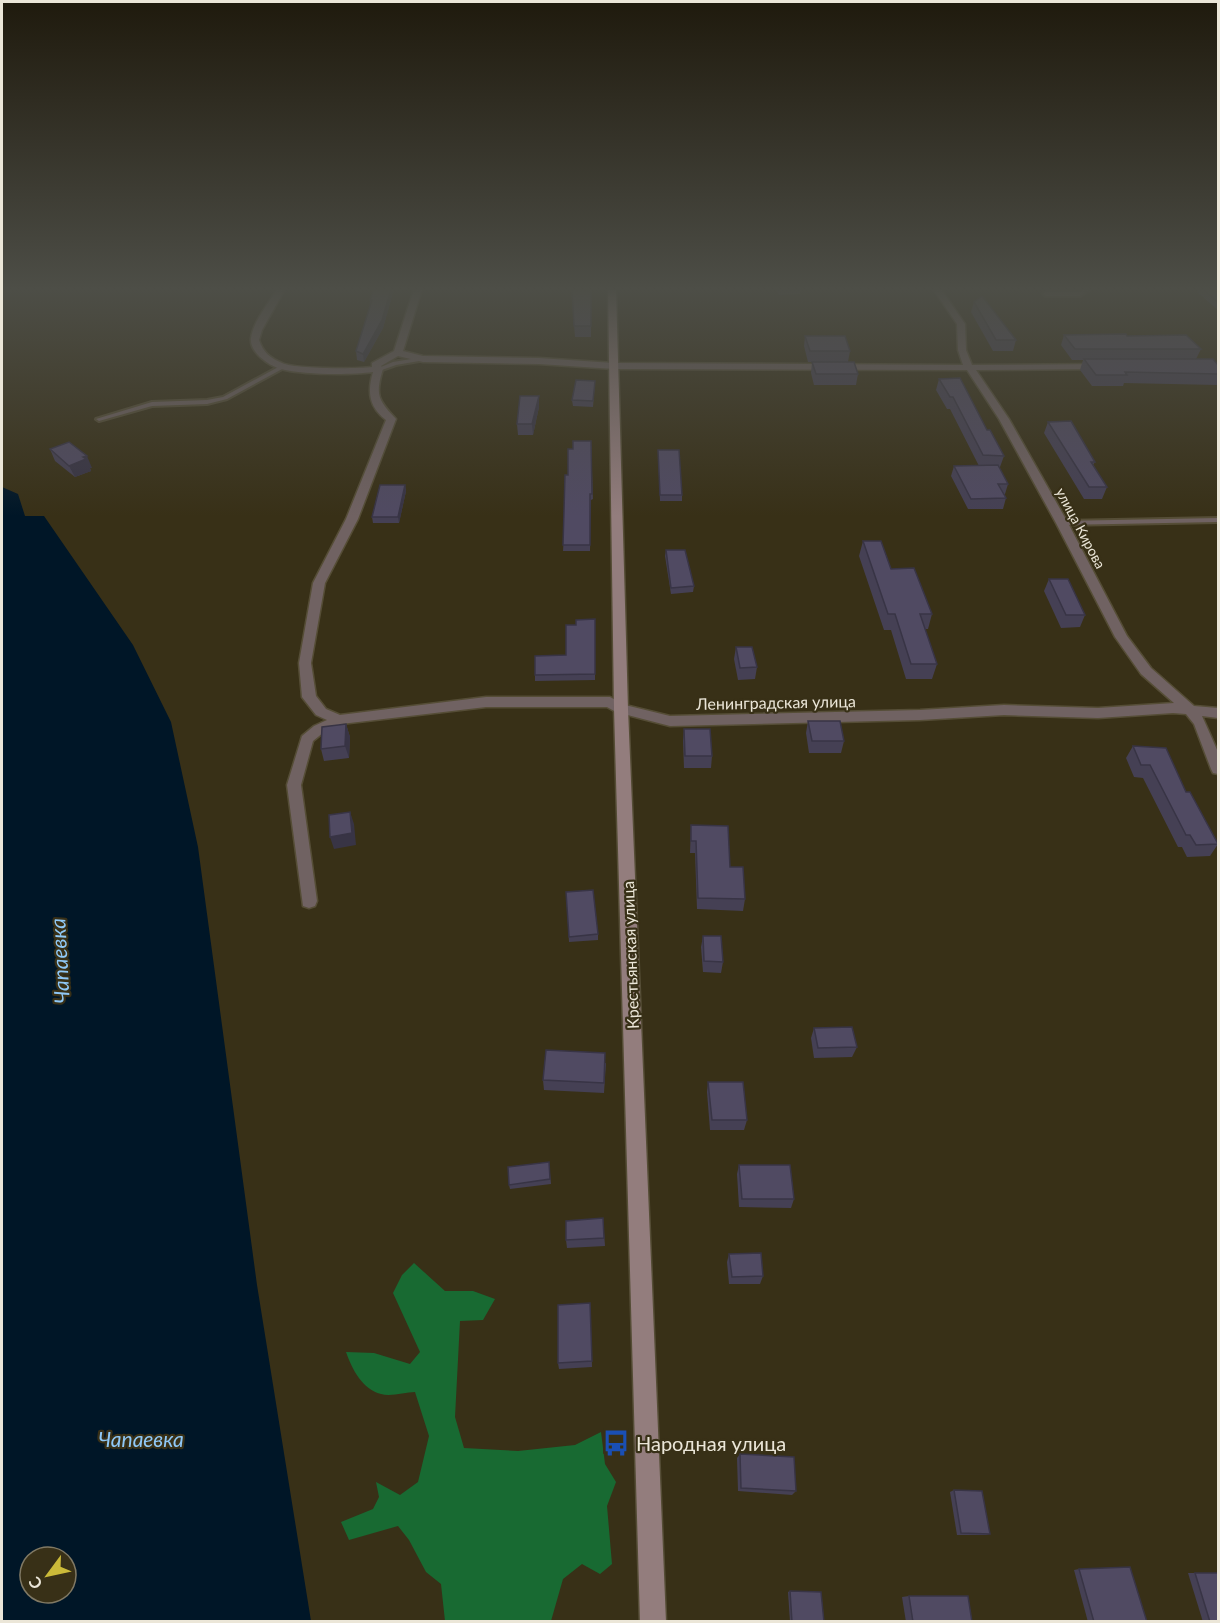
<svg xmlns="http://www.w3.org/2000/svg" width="1220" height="1623" font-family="Lato,sans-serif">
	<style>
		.forest { fill: #186a32 }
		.water { fill: #001627; fill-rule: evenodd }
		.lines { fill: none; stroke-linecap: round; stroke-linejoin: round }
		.lane-casing { stroke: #554d36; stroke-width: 4 }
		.street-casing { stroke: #554d36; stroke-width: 3 }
		.secondary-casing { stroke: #554d36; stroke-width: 3 }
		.lane { fill: #706262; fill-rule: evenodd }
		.street { fill: #706262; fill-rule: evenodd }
		.secondary { fill: #937d7d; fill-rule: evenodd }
		.wall { fill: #454054 }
		.shaded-wall { fill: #383445 }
		.building { fill: #504a62; stroke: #383445; stroke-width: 1.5 }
		.labels { text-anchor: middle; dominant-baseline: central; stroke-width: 4.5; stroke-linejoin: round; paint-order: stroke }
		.far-street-label { font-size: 14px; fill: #ebe6d8; stroke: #383017 }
		.street-label { font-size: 16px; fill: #ebe6d8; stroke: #383017 }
		.near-poi-label { font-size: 20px; fill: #ebe6d8; stroke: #383017; text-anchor: start }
		.near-water-label { font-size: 21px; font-style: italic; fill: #8fc8f6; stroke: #383017 }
	</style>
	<rect width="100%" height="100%" fill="#383017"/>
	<path class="forest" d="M414 1263 445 1291H473L495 1299 483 1320 460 1321 455 1417 464 1448 518 1451 575 1445 601 1432 605 1464 616 1482 607 1506 612 1564 600 1574 582 1564 563 1579 551 1621H445L441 1584 426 1572 409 1540 398 1526 349 1540 341 1522 373 1509 379 1497 376 1482 400 1495 418 1482 429 1436 415 1392C405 1392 391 1397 381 1394 362 1389 352 1369 346 1352L374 1353 410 1364 420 1352 393 1293 402 1275Z"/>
	<path class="water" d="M2 487 18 494 25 516H44L133 645 171 722 198 847 257 1285 311 1621H2ZM30 1557H66V1593H30Z"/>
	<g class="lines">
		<g class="lane-casing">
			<g id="lane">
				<path d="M1084 289H1090L1080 296H1046L1043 294 1046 292H1079Z"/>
				<path d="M423 357 425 358V360L396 365 379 371 376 369 393 362Z"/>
				<path d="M282 365 284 366V368L227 399 207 404 152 406 99 421 96 419 152 402 207 400 223 397Z"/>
				<path d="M1218 518V522L1062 525 1058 523 1062 521Z"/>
			</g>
		</g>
		<g class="street-casing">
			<path id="street" d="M277 289H285L262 330 259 340C263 352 270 358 282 363 295 369 356 369 372 367V363L394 351 414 289H422L403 351 423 356 539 358 614 363 963 365 958 350 957 324 933 289H941L965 324 966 350 972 365 1105 364V368L1102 369 976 370 1009 419 1068 523 1127 636 1151 668 1194 706 1218 708V718L1202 716 1218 752V774L1213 773 1211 769 1194 724 1186 714 1173 713 1098 718 1004 715 920 720 670 726 616 712 607 707H486L341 724 324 732 313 741 301 785 317 901 315 906 309 908 303 906 287 785 302 736 314 726 327 720 316 715 302 697 299 663 313 583 346 519 386 420C369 407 367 392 373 372 351 375 303 375 281 369 269 366 249 352 251 338 253 322 269 303 277 289ZM398 356 423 362 539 364 614 369 967 370 999 419 1056 523 1115 637 1141 674 1174 703 1098 708 1004 705 920 710 670 716 625 705 610 697H486L340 715 326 709 316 696 311 663 325 583 358 519 396 419C378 400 375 395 383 369L381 366Z"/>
		</g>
		<g class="secondary-casing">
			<path id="secondary" d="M608 289H616L628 709 666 1622H640L614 709Z"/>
		</g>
		<use href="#lane" class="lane"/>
		<use href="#street" class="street"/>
		<use href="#secondary" class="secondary"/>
	</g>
	<g class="wall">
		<path d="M374 289H394L383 328 364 362 357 360 356 351 370 305V300Z"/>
		<path d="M571 289H591V337H575Z"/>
		<path d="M776 289H801L800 294 779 295Z"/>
		<path d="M1199 289H1218V310L1197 292Z"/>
		<path d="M974 302 1016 340 1013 351H993L971 312Z"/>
		<path d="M1064 335 1127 336 1201 349 1196 359 1218 365V385L1124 383 1123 386H1092L1080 370 1083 360H1072L1061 345Z"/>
		<path d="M805 336 850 351 848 362 858 374 856 385H814L811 373 812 362H808L804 346Z"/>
		<path d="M939 379 987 430 1004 456 1000 467H999L1008 484 1005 494H1004L1006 498 1003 509H968L951 476 954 466H979L950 409H947L936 390Z"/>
		<path d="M595 381 593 407 573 406 572 400Z"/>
		<path d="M539 396V407L533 435H518L517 424Z"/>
		<path d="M1048 422 1095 462 1093 465 1107 487 1102 499H1084L1044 433Z"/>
		<path d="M591 441 593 499 591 500 590 551H563L568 475 573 449Z"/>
		<path d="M50 449 92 468H90L91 471 75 477 55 461Z"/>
		<path d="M658 450 682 495V501H660Z"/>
		<path d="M405 485 406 491 399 523H373L372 517Z"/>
		<path d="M863 541 932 614 928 629H925L937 664 932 679H906L891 630H884L859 556Z"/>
		<path d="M666 550 694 586 693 592 671 594 665 556Z"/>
		<path d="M1049 579 1085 615 1080 627 1061 628 1044 591Z"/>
		<path d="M595 619V680L535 681V675L566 655Z"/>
		<path d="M736 647 757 667 755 679 738 680 734 659Z"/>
		<path d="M808 721 844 741 841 753H809L806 733Z"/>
		<path d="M346 724 350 737 349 758 324 761 321 749Z"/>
		<path d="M684 729 712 756 711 768H684L683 741Z"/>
		<path d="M1133 746 1186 792 1218 844 1210 856 1187 857 1182 847H1178L1143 778 1134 777 1126 758Z"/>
		<path d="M691 825 730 867 745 899 743 911 697 909 695 853H690Z"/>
		<path d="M566 892 598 934V940L569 942Z"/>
		<path d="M703 936 723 962 721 973 703 972 701 947Z"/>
		<path d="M814 1028 857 1047 852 1057 814 1058 811 1038Z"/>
		<path d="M606 1063 604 1093 544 1090 543 1080Z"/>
		<path d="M708 1082 747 1120 744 1130H710L707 1092Z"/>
		<path d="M549 1162 551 1184 510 1189 509 1185Z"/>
		<path d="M739 1165 794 1199 791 1208 739 1207 737 1174Z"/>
		<path d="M603 1218 605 1246 567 1248 566 1240Z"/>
		<path d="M729 1254 763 1276 760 1284H729L727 1262Z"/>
		<path d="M590 1303 592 1367 559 1369 558 1363Z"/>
		<path d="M740 1454 796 1491 792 1495 738 1491 737 1458Z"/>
		<path d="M954 1490 990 1534 986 1535H957L950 1492Z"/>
		<path d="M1079 1569 1147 1622H1088L1074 1570Z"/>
		<path d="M1188 1573H1195L1218 1622H1203Z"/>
		<path d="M790 1591 824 1622H790L788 1592Z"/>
		<path d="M909 1596 972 1622H906L902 1597Z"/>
	</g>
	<g class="shaded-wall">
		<path d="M391 289H394L383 328 364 362 363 354Z"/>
		<path d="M539 396V407L533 435 532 424Z"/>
		<path d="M87 456 92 468H90L91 471 75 477 69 466Z"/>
		<path d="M405 485 406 491 399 523 398 517Z"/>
		<path d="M346 724 350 737 349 758 345 746Z"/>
		<path d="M350 812 354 824 356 845 334 849 330 837Z"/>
	</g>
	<g class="building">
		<path d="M374 289H391L382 320 363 354 356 351 372 300H370Z"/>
		<path d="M572 289H591V326H574Z"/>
		<path d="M1203 289H1218V302Z"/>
		<path d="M982 296 1016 340H996L974 302Z"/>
		<path d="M1126 334 1127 336 1186 335 1201 349H1075L1064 335Z"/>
		<path d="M805 336H845L850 351H810Z"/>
		<path d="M1084 359H1213L1218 365V374L1125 372 1127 375H1096Z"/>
		<path d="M812 362H854L858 374H816Z"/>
		<path d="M960 378 987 430H990L1004 456 983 455 953 397H950L939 379Z"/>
		<path d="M576 380 595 381 593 401 572 400Z"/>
		<path d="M520 396H539L532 424H517Z"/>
		<path d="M1071 421 1095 462H1091L1107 487H1089L1048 422Z"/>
		<path d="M573 441H591L592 494H590V545H563L565 475H568V449H573Z"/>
		<path d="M69 442 87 456 83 457 86 459 69 466 50 449Z"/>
		<path d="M658 450H679L682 495H660Z"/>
		<path d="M998 465 1008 484H998L1006 498 971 499 954 466Z"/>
		<path d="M380 485H405L398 517H372Z"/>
		<path d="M863 541H881L891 569 914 568 932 614H920L937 664H911L895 614H888Z"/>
		<path d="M666 550H685L694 586 671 588Z"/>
		<path d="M1049 579H1068L1085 615H1066Z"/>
		<path d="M595 619V674L535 675V656L566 655V625H576V620Z"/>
		<path d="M736 647H752L757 667 740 668Z"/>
		<path d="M808 721H840L844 741H812Z"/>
		<path d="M346 724 345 746 321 749 322 727Z"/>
		<path d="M684 729H710L712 756H685Z"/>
		<path d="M1133 746 1166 748 1186 792H1190L1218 844 1196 845 1190 835H1186L1150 765H1141Z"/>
		<path d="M350 812 352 833 330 837 329 815Z"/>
		<path d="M691 825 728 826 730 867H743L745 899 698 898 696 841H691Z"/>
		<path d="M593 890 598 934 569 937 566 892Z"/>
		<path d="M703 936H721L723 962 704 961Z"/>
		<path d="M852 1027 857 1047 818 1048 814 1028Z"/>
		<path d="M546 1050 605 1053 604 1083 543 1080Z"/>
		<path d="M708 1082H743L747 1120H712Z"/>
		<path d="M549 1162 550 1179 509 1185 508 1167Z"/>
		<path d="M739 1165H790L794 1199H742Z"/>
		<path d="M603 1218 604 1238 566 1240V1221Z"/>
		<path d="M761 1253 763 1276 732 1277 729 1254Z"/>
		<path d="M590 1303 592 1361 558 1363V1305Z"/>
		<path d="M740 1454 794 1457 796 1491 741 1488Z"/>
		<path d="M954 1490 982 1491 990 1534 961 1533Z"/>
		<path d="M1130 1567 1147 1622H1094L1079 1569Z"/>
		<path d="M1195 1573H1218V1622H1210Z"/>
		<path d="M790 1591 821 1592 824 1622H792Z"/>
		<path d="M909 1596H968L972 1622H913Z"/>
	</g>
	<linearGradient id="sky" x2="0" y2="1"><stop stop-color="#1f1a0d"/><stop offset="0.56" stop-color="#4d4e47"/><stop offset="1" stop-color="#4d4e47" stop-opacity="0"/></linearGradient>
	<rect width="1220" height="516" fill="url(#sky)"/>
	<defs>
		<g id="bus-bare" transform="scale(2.07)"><path d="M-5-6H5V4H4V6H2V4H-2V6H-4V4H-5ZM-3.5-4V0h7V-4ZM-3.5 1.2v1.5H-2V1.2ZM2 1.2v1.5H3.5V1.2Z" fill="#1a4fb4" stroke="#383017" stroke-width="2.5" paint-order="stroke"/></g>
	</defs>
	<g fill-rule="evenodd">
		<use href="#bus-bare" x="616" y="1443"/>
	</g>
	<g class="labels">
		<g class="far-street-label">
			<text transform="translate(1081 528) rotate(62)">улица Кирова</text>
		</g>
		<g class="street-label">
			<text transform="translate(776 702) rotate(-1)">Ленинградская улица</text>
			<text transform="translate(630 955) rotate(-92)">Крестьянская улица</text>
		</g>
		<g class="near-poi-label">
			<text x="636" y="1443">Народная улица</text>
		</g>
		<g class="near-water-label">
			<text transform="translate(59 961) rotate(-93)">Чапаевка</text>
			<text x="141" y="1438">Чапаевка</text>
		</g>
	</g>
	<rect width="1220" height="1623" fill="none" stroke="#ebe6d8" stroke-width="6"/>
	<g transform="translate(48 1575) rotate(237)"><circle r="28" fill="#383017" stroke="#807964" stroke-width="1.5"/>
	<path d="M0-4.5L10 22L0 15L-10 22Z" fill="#cbba39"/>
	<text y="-9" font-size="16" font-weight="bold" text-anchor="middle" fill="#ebe6d8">С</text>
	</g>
</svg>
